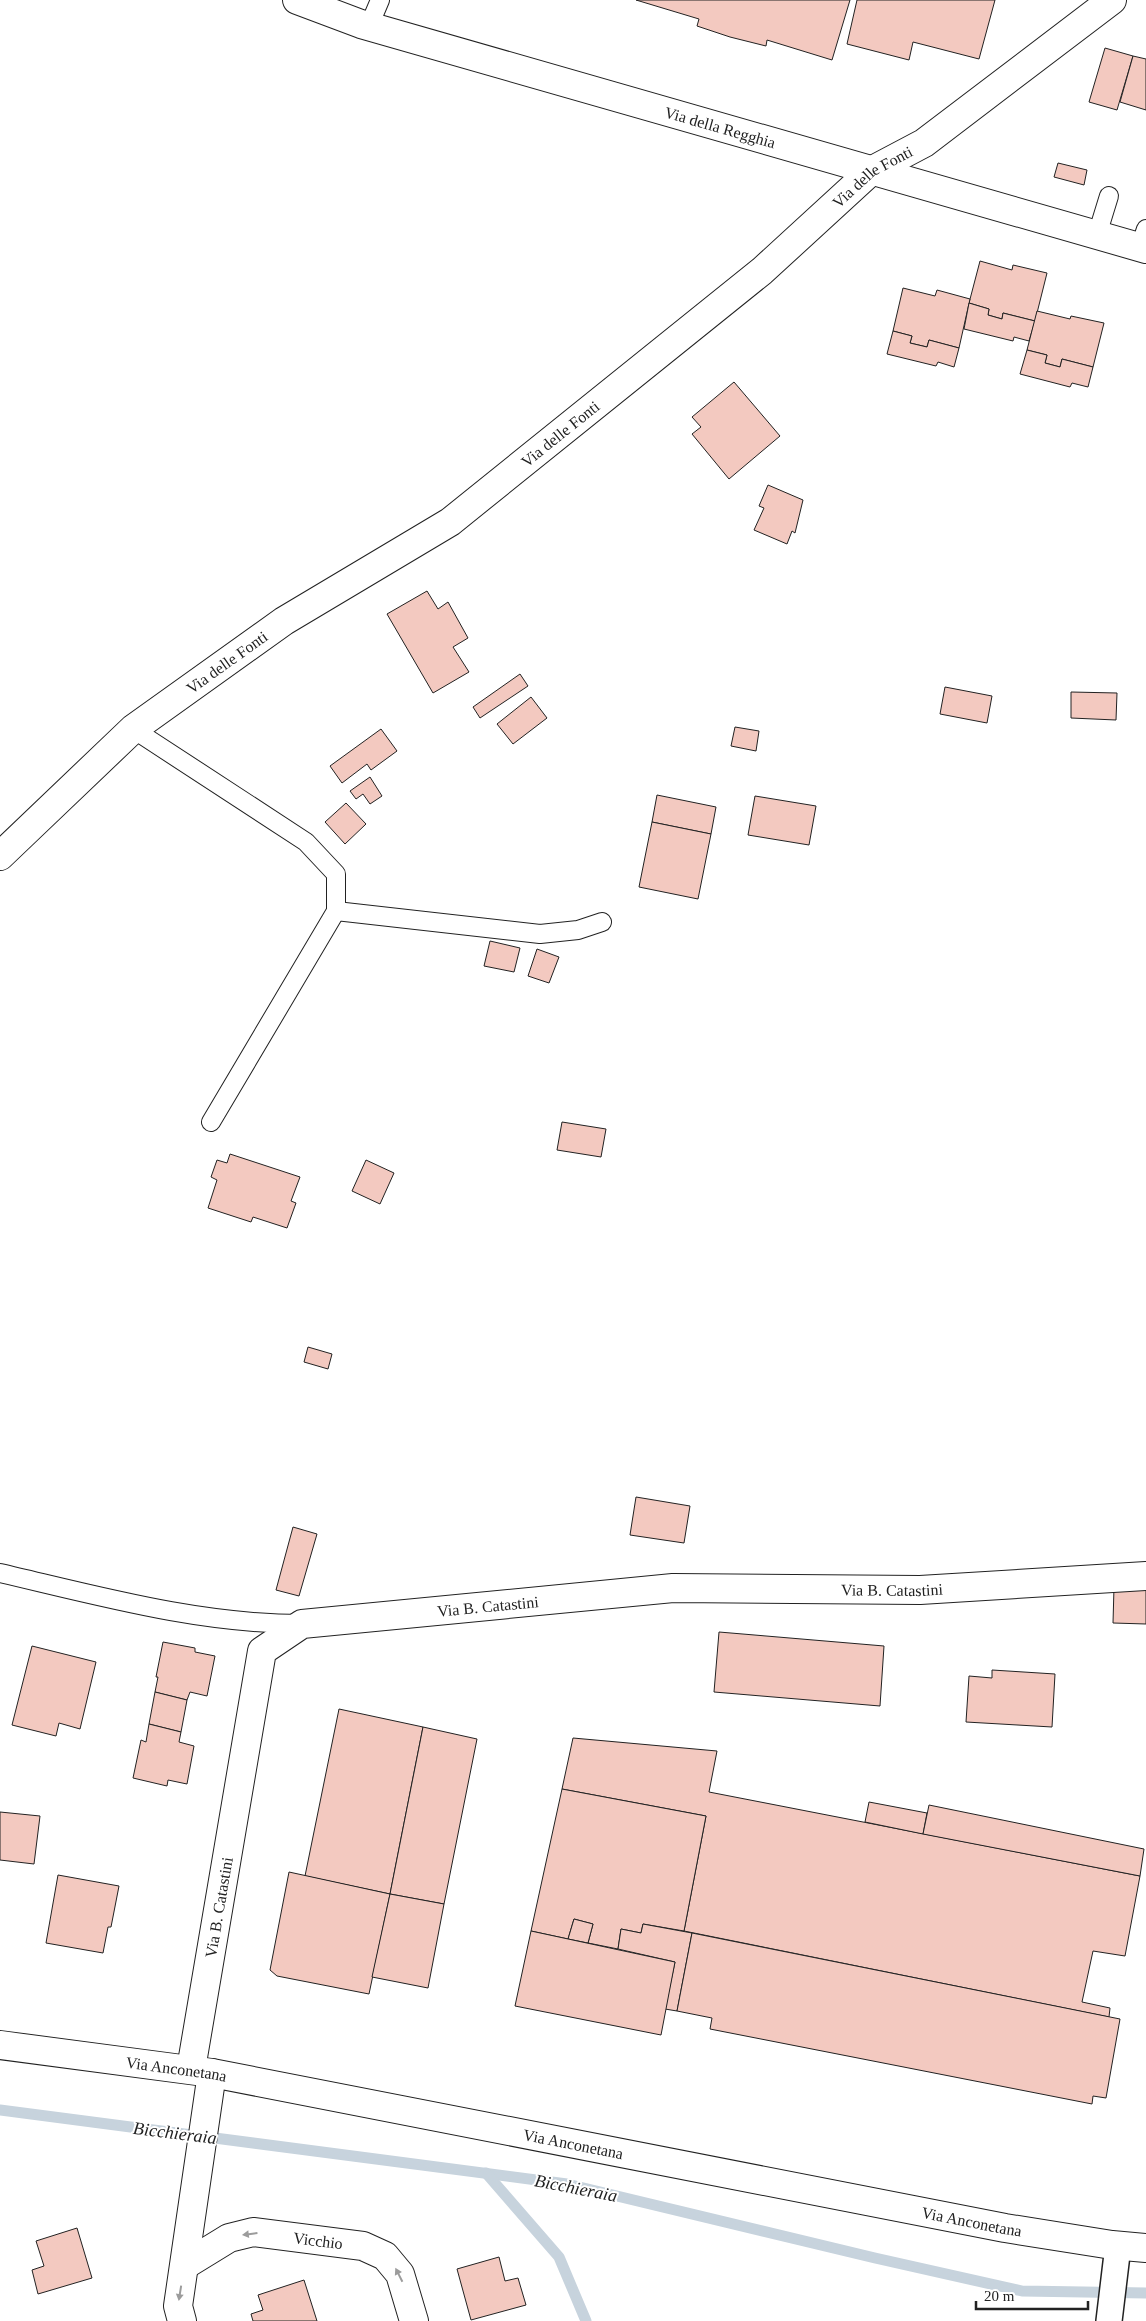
<svg xmlns="http://www.w3.org/2000/svg" width="1146" height="2321" font-family="Georgia,serif">
	<style>
		.lines { fill: none; stroke-linecap: round; stroke-linejoin: round }
		.stream { stroke: #c7d3dd; stroke-width: 11 }
		.building { fill: #f3c9c0; stroke: #222 }
		.service-casing { stroke: #222; stroke-width: 20 }
		.pedestrian-casing { stroke: #222; stroke-width: 28 }
		.minor-casing { stroke: #222; stroke-width: 30 }
		.tertiary-casing { stroke: #222; stroke-width: 30 }
		.secondary-casing { stroke: #222; stroke-width: 30 }
		.service { stroke: #fff; stroke-width: 18 }
		.pedestrian { stroke: #fff; stroke-width: 25 }
		.minor { stroke: #fff; stroke-width: 28 }
		.tertiary { stroke: #fff; stroke-width: 28 }
		.secondary { stroke: #fff; stroke-width: 28 }
		.oneway { fill: #9c9c9c }
		.labels { text-anchor: middle; dominant-baseline: central; stroke-width: 4; stroke-linejoin: round; paint-order: stroke }
		.street-label { font-size: 16px; fill: #222; stroke: #fff }
		.water-label { font-size: 18px; font-style: italic; fill: #222; stroke: #fff }
	</style>
	<rect width="100%" height="100%" fill="#fff"/>
	<g class="lines">
		<g class="stream">
			<path d="M0 2110 567 2184 875 2258 1022 2291 1146 2293"/>
			<path d="M486 2173 559 2257 586 2321"/>
		</g>
	</g>
	<g class="building">
		<path d="M636 0H850L832 60 767 40 766 46 730 37 697 26 699 19Z"/>
		<path d="M857 0H995L979 59 913 42 909 60 847 44Z"/>
		<path d="M1105 48 1133 56 1117 110 1089 102Z"/>
		<path d="M1133 56 1146 59V110L1120 102Z"/>
		<path d="M1058 163 1087 170 1084 185 1054 177Z"/>
		<path d="M980 261 1012 270 1013 265 1047 273 1035 321 1003 313 1002 319 988 315 989 309 969 303Z"/>
		<path d="M903 288 935 296 937 290 970 299 959 348 929 340 927 347 910 343 912 336 893 331Z"/>
		<path d="M969 303 989 309 988 315 1002 319 1003 313 1035 321 1029 341 1014 337 1013 341 964 329Z"/>
		<path d="M1037 311 1070 319 1071 316 1104 323 1093 367 1062 359 1060 367 1045 363 1047 355 1027 350Z"/>
		<path d="M893 331 912 336 910 343 927 347 929 340 959 348 954 367 938 362 936 366 887 354Z"/>
		<path d="M1027 350 1047 355 1045 363 1060 367 1062 359 1093 367 1088 387 1072 383 1070 387 1020 374Z"/>
		<path d="M734 382 780 436 729 479 692 434 701 427 692 417Z"/>
		<path d="M768 485 803 500 795 533 792 531 787 544 754 530 764 508 759 506Z"/>
		<path d="M427 591 438 609 448 602 468 638 453 647 469 672 433 693 387 614Z"/>
		<path d="M520 674 528 686 480 718 473 707Z"/>
		<path d="M945 687 992 696 987 723 940 714Z"/>
		<path d="M1071 692 1117 693 1116 720 1071 718Z"/>
		<path d="M531 697 547 718 513 744 497 724Z"/>
		<path d="M735 727 759 731 756 751 731 746Z"/>
		<path d="M381 729 397 751 371 770 367 764 342 783 330 766Z"/>
		<path d="M370 777 382 796 370 804 363 794 356 799 350 791Z"/>
		<path d="M657 795 716 807 711 834 652 822Z"/>
		<path d="M755 796 816 806 809 845 748 835Z"/>
		<path d="M346 803 366 824 345 844 325 822Z"/>
		<path d="M652 822 711 834 698 899 639 887Z"/>
		<path d="M490 941 520 948 514 972 484 966Z"/>
		<path d="M537 949 559 957 549 983 528 976Z"/>
		<path d="M562 1122 606 1129 601 1157 557 1150Z"/>
		<path d="M230 1154 300 1177 291 1201 296 1203 287 1228 253 1217 251 1222 208 1208 217 1180 211 1177 217 1160 227 1163Z"/>
		<path d="M366 1160 394 1173 380 1204 352 1191Z"/>
		<path d="M308 1347 332 1354 328 1369 304 1362Z"/>
		<path d="M636 1497 690 1506 684 1543 630 1535Z"/>
		<path d="M293 1527 317 1534 299 1596 276 1590Z"/>
		<path d="M1114 1587 1146 1588V1624L1113 1623Z"/>
		<path d="M719 1632 884 1646 880 1706 714 1692Z"/>
		<path d="M163 1642 195 1648V1652L215 1656 207 1696 190 1692 187 1700 155 1692 158 1677H156Z"/>
		<path d="M32 1646 96 1662 80 1729 59 1723 56 1736 12 1725Z"/>
		<path d="M992 1670 1055 1674 1052 1727 966 1722 969 1676 992 1678Z"/>
		<path d="M155 1692 187 1700 181 1732 149 1724Z"/>
		<path d="M339 1709 423 1727 390 1894 305 1876Z"/>
		<path d="M149 1724 181 1732 179 1742 194 1746 187 1784 168 1780 167 1786 133 1778 141 1740 146 1742Z"/>
		<path d="M423 1727 477 1739 444 1904 390 1894Z"/>
		<path d="M573 1738 717 1751 709 1792 1140 1876 1125 1956 1093 1951 1082 2002 1110 2008 1109 2017 684 1931 706 1816 562 1789Z"/>
		<path d="M562 1789 706 1816 684 1931 643 1924 641 1933 621 1929 618 1949 588 1943 593 1924 574 1919 568 1939 531 1931Z"/>
		<path d="M869 1802 927 1813 923 1834 865 1822Z"/>
		<path d="M929 1805 1144 1849 1140 1876 923 1834Z"/>
		<path d="M0 1812 40 1816 34 1864 0 1860Z"/>
		<path d="M289 1872 390 1894 369 1994 277 1976 270 1970Z"/>
		<path d="M58 1875 119 1886 111 1927H108L103 1953 46 1943Z"/>
		<path d="M390 1894 444 1904 428 1988 372 1977Z"/>
		<path d="M574 1919 593 1924 588 1943 568 1939Z"/>
		<path d="M643 1924 692 1933 677 2011 665 2009 675 1962 618 1949 621 1929 641 1933Z"/>
		<path d="M531 1931 675 1962 661 2035 515 2006Z"/>
		<path d="M692 1933 1120 2019 1106 2098 1093 2096 1092 2104 710 2029 712 2018 677 2011Z"/>
		<path d="M77 2228 92 2278 38 2294 32 2270 44 2266 36 2241Z"/>
		<path d="M499 2257 505 2281 518 2278 526 2305 471 2320 457 2269Z"/>
		<path d="M304 2280 317 2321H253L251 2314 263 2310 258 2295Z"/>
	</g>
	<g class="lines">
		<g class="service-casing">
			<g id="service">
				<path d="M369 26 380 0"/>
				<path d="M1097 235 1109 196"/>
				<path d="M1140 247 1146 229"/>
				<path d="M133 729 306 842 336 874V911L211 1122"/>
				<path d="M336 911 540 934 578 930 602 922"/>
				<path d="M0 1573C99 1596 199 1624 302 1624"/>
			</g>
		</g>
		<g class="pedestrian-casing">
			<path id="pedestrian" d="M1109 2321 1118 2246"/>
		</g>
		<g class="minor-casing">
			<g id="minor">
				<path id="s1" d="M0 856 133 729 284 621 450 522 762 271 871 171 924 143 1112 0"/>
				<path id="s2" d="M191 2069 262 1651 302 1624 673 1588 920 1590 1146 1576"/>
				<path id="s3" d="M185 2265 229 2238 253 2232 363 2246 385 2256 400 2274 414 2321"/>
				<path d="M182 2321 178 2306 212 2073"/>
			</g>
		</g>
		<g class="tertiary-casing">
			<g id="tertiary">
				<path id="s4" d="M297 0 361 24 1146 249"/>
			</g>
		</g>
		<g class="secondary-casing">
			<g id="secondary">
				<path id="s5" d="M0 2045 212 2073 1005 2228 1112 2245 1146 2248"/>
			</g>
		</g>
		<use href="#service" class="service"/>
		<use href="#pedestrian" class="pedestrian"/>
		<use href="#minor" class="minor"/>
		<use href="#tertiary" class="tertiary"/>
		<use href="#secondary" class="secondary"/>
	</g>
	<defs><path id="oneway-solid" d="M-6-.8H1V-3.2L6.5 0L1 3.2V.8H-6Z" transform="scale(1.25)"/></defs>
	<g class="oneway">
		<use href="#oneway-solid" transform="translate(250 2234) rotate(173)"/>
		<use href="#oneway-solid" transform="translate(399 2275) rotate(-117)"/>
		<use href="#oneway-solid" transform="translate(180 2293) rotate(99)"/>
	</g>
	<g class="labels">
		<g class="street-label">
			<text stroke="none"><textPath href="#s4" startOffset="442">Via della Regghia</textPath></text>
			<text stroke="none"><textPath href="#s1" startOffset="1109">Via delle Fonti</textPath></text>
			<text stroke="none"><textPath href="#s1" startOffset="704">Via delle Fonti</textPath></text>
			<text stroke="none"><textPath href="#s1" startOffset="299">Via delle Fonti</textPath></text>
			<text stroke="none"><textPath href="#s2" startOffset="1064">Via B. Catastini</textPath></text>
			<text stroke="none"><textPath href="#s2" startOffset="659">Via B. Catastini</textPath></text>
			<text stroke="none"><textPath href="#s2" startOffset="164">Via B. Catastini</textPath></text>
			<text stroke="none"><textPath href="#s5" startOffset="178">Via Anconetana</textPath></text>
			<text stroke="none"><textPath href="#s5" startOffset="582">Via Anconetana</textPath></text>
			<text stroke="none"><textPath href="#s5" startOffset="988">Via Anconetana</textPath></text>
			<text stroke="none"><textPath href="#s3" startOffset="142">Vicchio</textPath></text>
		</g>
		<g class="water-label">
			<text transform="translate(175 2133) rotate(7)">Bicchieraia</text>
			<text transform="translate(576 2188) rotate(11)">Bicchieraia</text>
		</g>
	</g>
	<path d="M976 2301v8h112v-8" fill="none" stroke="#222222" stroke-width="2.5"/>
	<text x="984" y="2301" font-size="15" fill="#222222" stroke="#ffffff" stroke-width="4" paint-order="stroke">20 m</text>
</svg>
